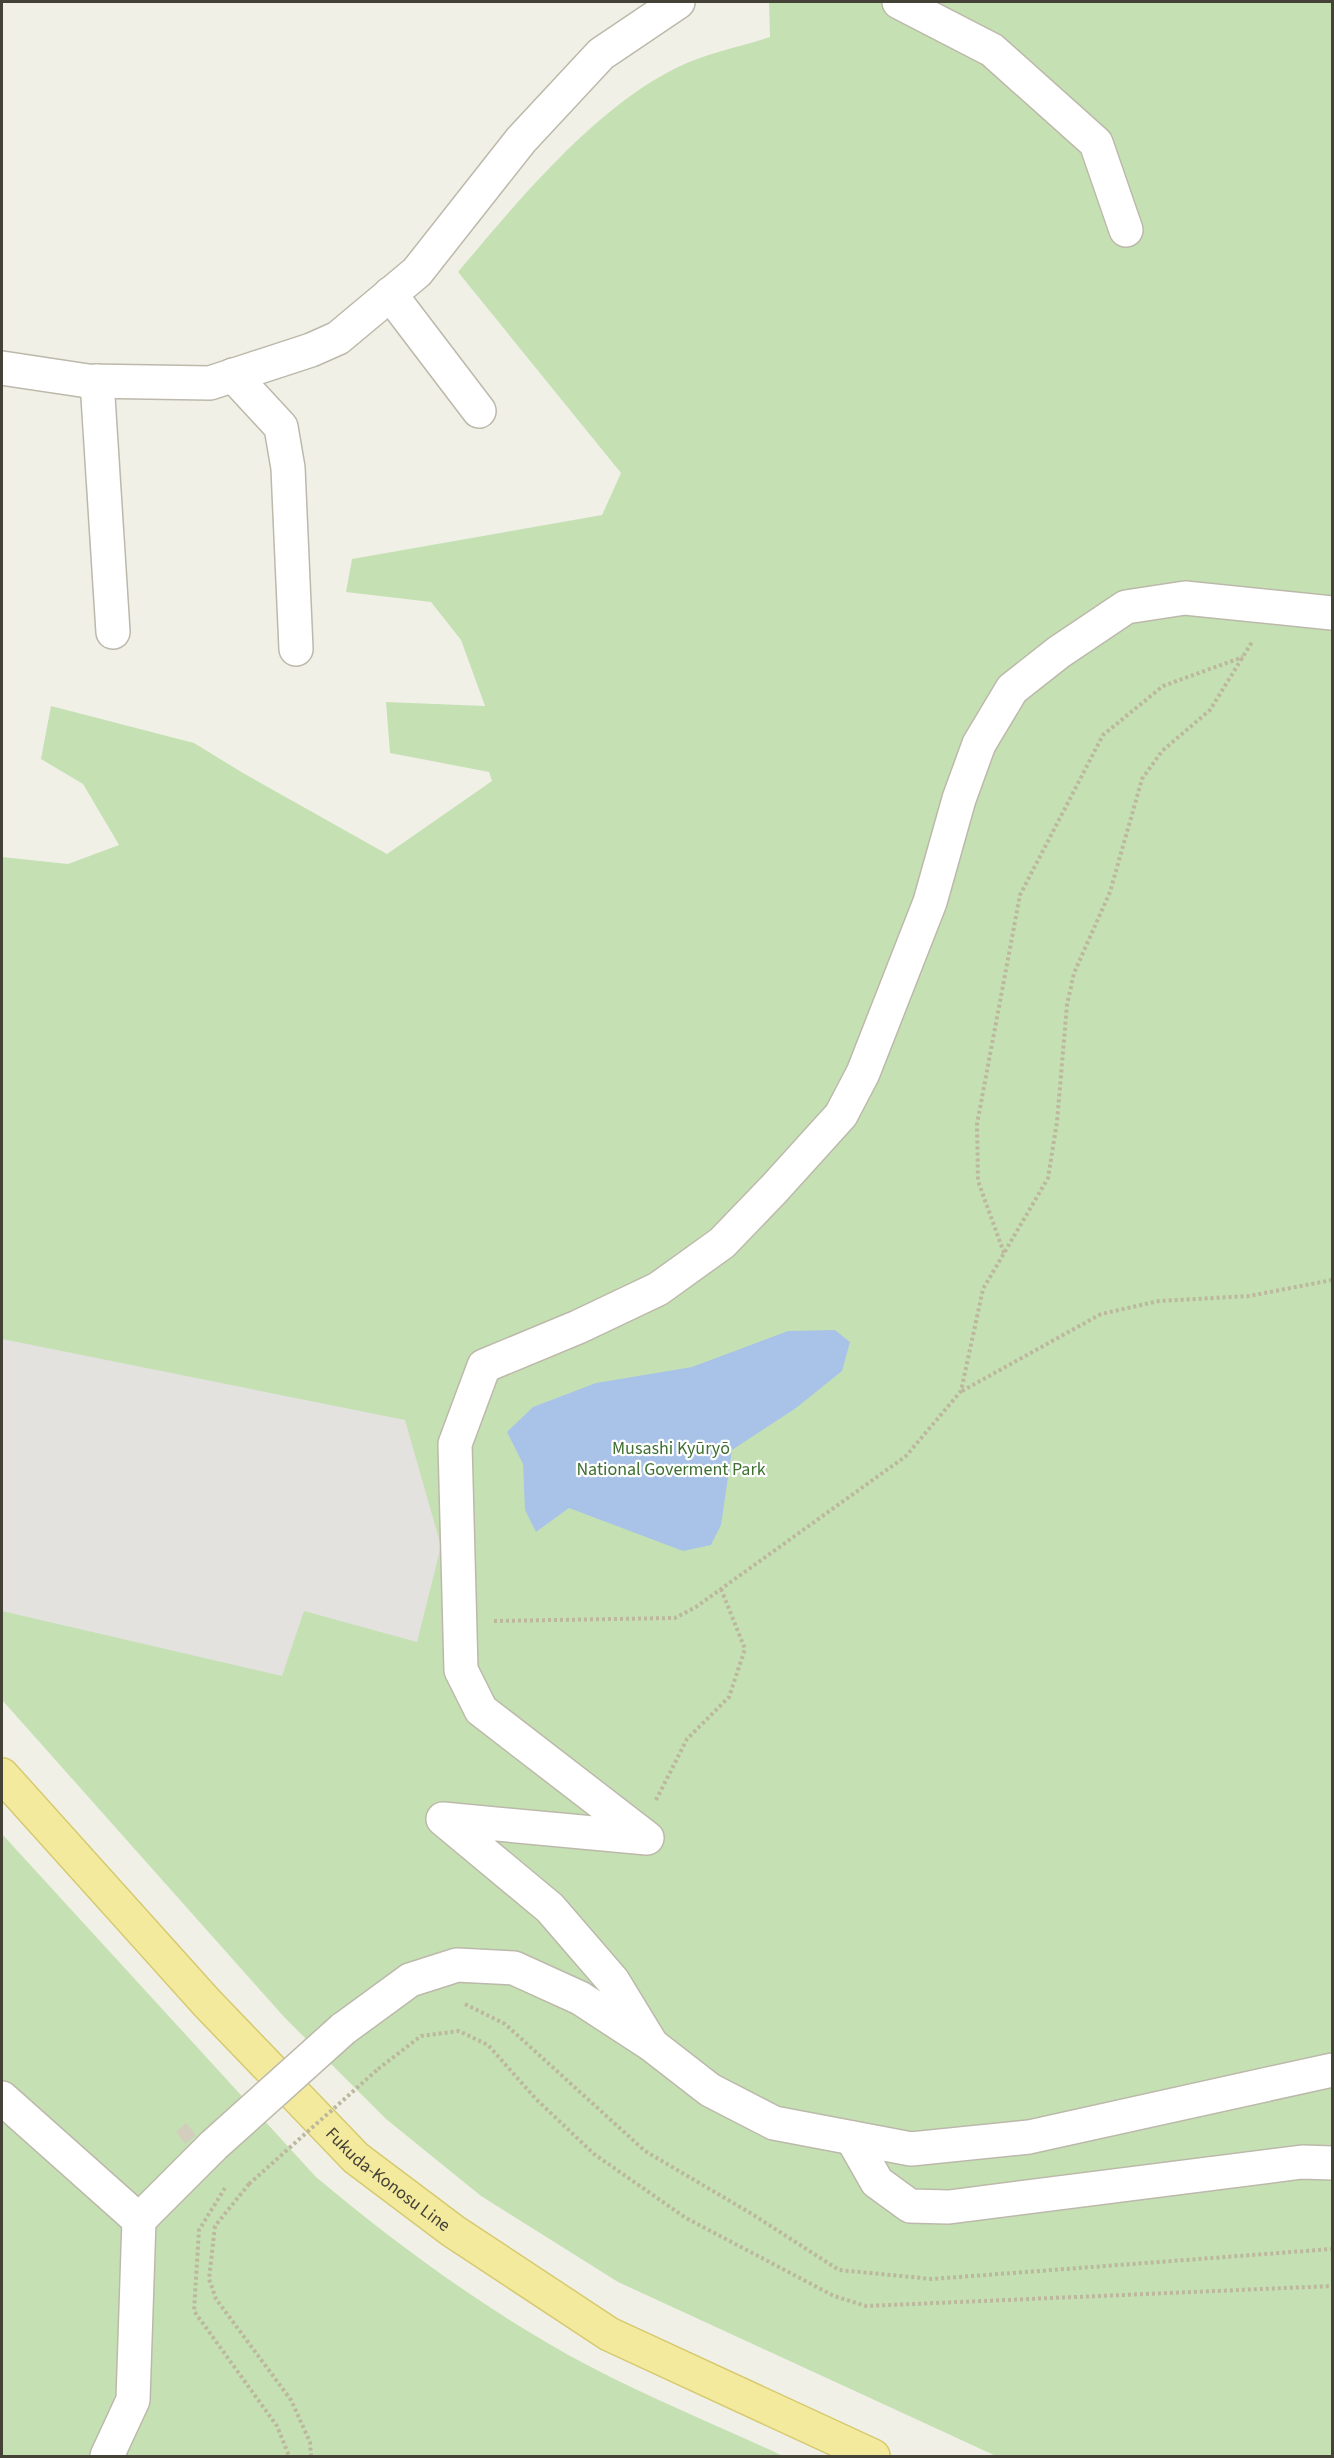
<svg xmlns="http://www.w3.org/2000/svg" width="1334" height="2458" font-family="'Source Sans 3',sans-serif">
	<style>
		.green { fill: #c5e1b4 }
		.parking { fill: #e3e2de }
		.water { fill: #a9c3e8 }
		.building { fill: #d2cdbd }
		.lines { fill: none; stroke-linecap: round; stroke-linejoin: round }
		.minor-casing { stroke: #bcb9aa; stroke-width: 36 }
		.major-casing { stroke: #d6ca70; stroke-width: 36 }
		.path { stroke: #bcb79d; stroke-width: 4; stroke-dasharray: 3 3; stroke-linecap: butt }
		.minor { stroke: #fff; stroke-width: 33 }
		.major { stroke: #f3ea9e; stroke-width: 33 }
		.minor-bridge-casing { stroke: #bcb9aa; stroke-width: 36; stroke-linecap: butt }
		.path-bridge { stroke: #bcb79d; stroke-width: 4; stroke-dasharray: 3 3; stroke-linecap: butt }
		.minor-bridge { stroke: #fff; stroke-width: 33 }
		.labels { text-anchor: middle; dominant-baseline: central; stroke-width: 4.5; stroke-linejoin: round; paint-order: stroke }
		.park-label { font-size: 18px; fill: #3d6f30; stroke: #fff }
		.street-label { font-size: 18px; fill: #444136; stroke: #fff }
	</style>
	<rect width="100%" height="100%" fill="#f1f0e7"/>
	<g class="green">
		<path d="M769 2H1332V2456H996L618 2282 481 2196 386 2119 285 2018 2 1700V857L68 864 119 845 83 784 41 759 51 706 194 743 243 773 387 854 492 781 489 772 390 753 386 702 485 706 461 640 431 602 346 592 352 559 602 515 621 473 458 272C517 202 595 107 678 67 706 53 740 47 770 37Z"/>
		<path d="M2 1834 316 2177C401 2248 491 2314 589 2366 652 2399 719 2426 783 2456H2Z"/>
	</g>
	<path class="parking" d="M2 1339 405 1420 441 1546 417 1642 304 1611 282 1676 2 1611Z"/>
	<path class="water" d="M835 1330 850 1342 842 1371 796 1408 732 1450 721 1525 711 1545 683 1551 569 1508 536 1532 525 1510 523 1464 507 1432 533 1407 596 1383 692 1367 788 1331Z"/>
	<path class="building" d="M186 2123 196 2135 185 2144 176 2132Z"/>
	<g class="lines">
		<g class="minor-casing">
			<g id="minor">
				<path d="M899 2 992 50 1096 143 1126 230"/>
				<path d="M390 294 479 411"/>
				<path d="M2 368 88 381 210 383 311 350 338 338 417 272 521 140 601 54 678 2"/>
				<path d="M233 375 281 427 288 468 296 649"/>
				<path d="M97 381 113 632"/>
				<path d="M343 2029 410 1980 457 1965 514 1968 580 1998 652 2045 710 2090 774 2123 911 2149 1029 2137 1332 2070"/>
				<path d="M652 2045 613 1981 550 1908 443 1819 647 1838 481 1710 461 1670 455 1444 484 1366 578 1327 658 1289 722 1243 774 1189 841 1115 863 1073 930 902 959 799 979 744 1012 689 1059 652 1126 607 1185 598 1332 613"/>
				<path d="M2 2098 139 2220"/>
				<path d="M852 2138 877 2182 910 2206 949 2207 1302 2162 1332 2163"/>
				<path d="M107 2456 133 2400 139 2220 214 2145"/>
			</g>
		</g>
		<g class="major-casing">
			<g id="major">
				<path id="s1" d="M2 1775 207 2003 356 2158 453 2231 609 2334 873 2456"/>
			</g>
		</g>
		<g class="path">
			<path d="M1004 1253 978 1181 977 1124 1020 895 1103 735 1163 686 1243 657"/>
			<path d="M962 1391 1101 1314 1159 1301 1249 1296 1332 1280"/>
			<path d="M494 1621 675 1618 696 1607 906 1456 961 1391 983 1289 1048 1178 1057 1122 1067 1005 1074 973 1110 892 1142 779 1162 751 1210 710 1252 642"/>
			<path d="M656 1800 687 1739 729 1697 745 1649 721 1589"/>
			<path d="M465 2004 505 2024 645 2151 752 2214 839 2270 932 2279 1332 2249"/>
			<path d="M378 2069 421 2036 459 2031 488 2045 536 2099 594 2154 686 2218 834 2296 866 2306 1332 2286"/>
			<path d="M249 2184 215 2226 209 2279 216 2299 291 2400 310 2442 311 2456"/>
			<path d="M225 2188 199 2230 194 2311 277 2426 289 2456"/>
		</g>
		<use href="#minor" class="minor"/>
		<use href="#major" class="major"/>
		<g class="minor-bridge-casing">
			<path id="minor-bridge" d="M214 2145 343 2029"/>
		</g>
		<path class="path-bridge" d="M249 2184 378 2069"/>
		<use href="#minor-bridge" class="minor-bridge"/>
	</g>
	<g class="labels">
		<g class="park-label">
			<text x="671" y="1448">Musashi Kyūryō<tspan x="671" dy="21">National Goverment Park</tspan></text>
		</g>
		<g class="street-label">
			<text stroke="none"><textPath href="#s1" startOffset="560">Fukuda-Konosu Line</textPath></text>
		</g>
	</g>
	<rect width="1334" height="2458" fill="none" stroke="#444136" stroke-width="6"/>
</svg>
